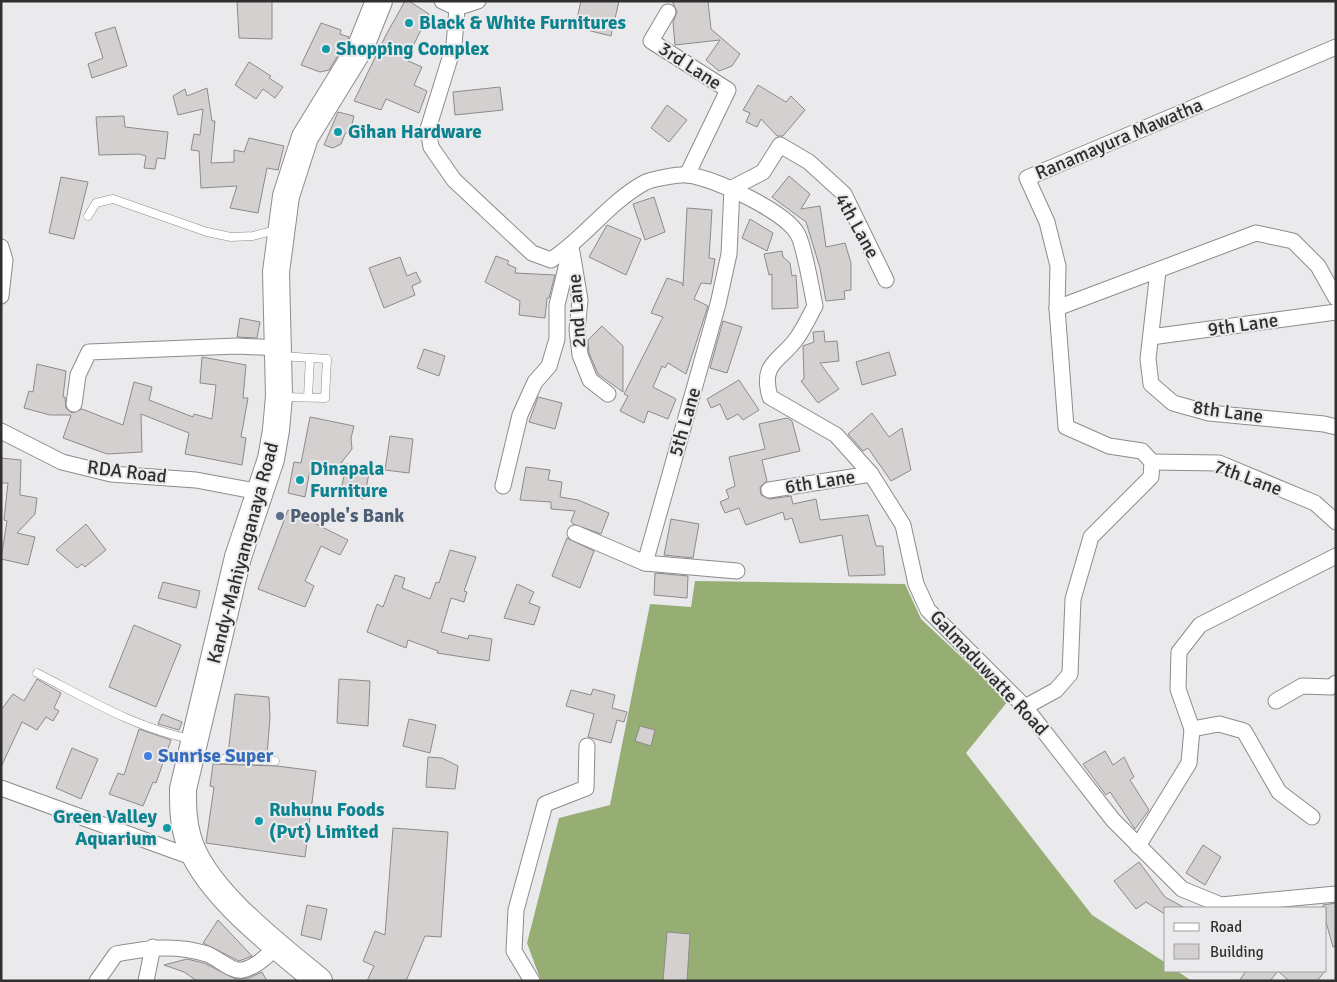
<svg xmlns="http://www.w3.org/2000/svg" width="1337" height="982" font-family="Signika,sans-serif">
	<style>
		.forest { fill: #96ae74 }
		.building { fill: #d4d0d0; stroke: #8d8a89 }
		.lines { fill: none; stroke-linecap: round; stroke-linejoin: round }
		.lane-casing { stroke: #8c8c8f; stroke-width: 9 }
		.street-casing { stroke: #8c8c8f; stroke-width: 17 }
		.highway-casing { stroke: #8c8c8f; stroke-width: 28 }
		.lane { stroke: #fff; stroke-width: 8 }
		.street { stroke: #fff; stroke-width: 15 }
		.highway { stroke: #fff; stroke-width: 26 }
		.culture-dot { fill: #0f9aa8; stroke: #eaeaed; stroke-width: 2 }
		.service-dot { fill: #5c6f8a; stroke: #eaeaed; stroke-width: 2 }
		.shop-dot { fill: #3f7fe0; stroke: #eaeaed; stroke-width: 2 }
		.labels { text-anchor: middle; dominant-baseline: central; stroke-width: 4; stroke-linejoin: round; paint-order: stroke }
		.culture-label { font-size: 19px; font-weight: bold; fill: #0d838f; stroke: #eaeaed; text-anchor: start }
		.street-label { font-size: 19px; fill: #2f2f30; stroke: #eaeaed }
		.service-label { font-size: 19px; font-weight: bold; fill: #4e5e75; stroke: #eaeaed; text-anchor: start }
		.shop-label { font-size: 19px; font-weight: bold; fill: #366cbe; stroke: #eaeaed; text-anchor: start }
	</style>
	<rect width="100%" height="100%" fill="#eaeaed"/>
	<path class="forest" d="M695 581 905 584 921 619 1008 701 966 753 1092 915 1166 963V971H1177L1192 981H541L527 943 559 818 610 805 650 604 691 607Z"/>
	<g class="building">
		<path d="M237 1H272V39L239 38Z"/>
		<path d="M405 1H409L429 14 406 60 422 67 414 85 427 91 419 113 386 99 381 110 354 101 386 35Z"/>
		<path d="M581 1H619L611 36 575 27Z"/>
		<path d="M672 1H708L711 29 740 54 732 66 719 71 706 60 720 40 675 45 673 22 677 12Z"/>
		<path d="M321 23 341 30 340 34 349 37 329 70 320 72 301 65Z"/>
		<path d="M115 27 127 66 92 78 88 64 103 58 95 33Z"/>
		<path d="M249 62 271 76 269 78 283 87 275 98 263 89 256 99 235 85Z"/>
		<path d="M758 85 786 102 791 96 805 110 783 136H777L761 119 757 127 746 122 750 113 743 110Z"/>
		<path d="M500 87 503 110 455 115 453 92Z"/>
		<path d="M207 88 212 121H215L211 163 234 162V150L244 152 249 138 284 146 278 170 267 168 258 213 230 208 237 186 201 188 199 151 191 150 194 134 200 135 203 109 178 115 173 96 185 89 187 96Z"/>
		<path d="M667 105 687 120 669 142 651 128Z"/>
		<path d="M338 112 354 116 351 128 345 134 341 144 333 148 324 145Z"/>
		<path d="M124 116 125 127 168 132 165 159 157 158 155 169 144 168 146 156 139 154 99 155 96 117Z"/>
		<path d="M789 176 810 194 801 209 820 206 826 247 845 243 851 263V290L844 291 845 299 826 301 820 268 806 222 772 197Z"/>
		<path d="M61 177 88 182 74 239 49 233Z"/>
		<path d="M654 197 665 232 645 240 633 204Z"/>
		<path d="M687 208 712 210 709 258 715 259 711 284 701 283 694 299 708 306 686 374 668 363 665 368 662 366 653 387 676 399 668 419 648 411 644 423 620 411 628 396 624 394 663 317 651 313 667 278 682 283 683 286Z"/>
		<path d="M750 219 773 233 767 251 742 238Z"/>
		<path d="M607 225 641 239 626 275 589 257Z"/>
		<path d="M782 251 783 257 790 263 792 276 796 275 798 308 772 309V274L769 275 764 254Z"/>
		<path d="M496 256 509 261 507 264 516 268 515 273 555 275 549 298H547L545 318 519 315 520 301 485 282Z"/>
		<path d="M400 257 407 276 416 272 421 282 412 286 415 295 384 308 369 268Z"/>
		<path d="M240 318 260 322 257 338 237 337Z"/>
		<path d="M723 321 742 327 727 373 710 368Z"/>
		<path d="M602 326 623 346V392L598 374 589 353 588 340Z"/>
		<path d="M824 331 825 342 837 341 839 361 820 363 839 389 818 403 801 381 804 379 803 346 814 342 813 332Z"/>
		<path d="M424 349 445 356 439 376 417 368Z"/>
		<path d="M889 352 896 375 862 385 856 362Z"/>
		<path d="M202 357 246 365 243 398H248L241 437 246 438 242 465 185 454 189 433 141 414 142 452 107 454 63 438 71 415H50L24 408 29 391 33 392 37 364 66 371 63 397H65L66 408 72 413 82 409 123 425 134 382 152 387 149 400 193 417 194 414 212 419 216 385 200 383Z"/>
		<path d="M739 380 759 410 743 420 738 414 727 420 720 404 711 408 707 399Z"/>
		<path d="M538 397 562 403 555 429 529 422Z"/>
		<path d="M872 413 889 437 902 428 911 470 891 481 868 448 863 451 848 434Z"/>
		<path d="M310 417 354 426 351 438 352 449 341 463 370 468 364 499 340 494 344 476 310 470 305 497 288 493 294 462 301 463Z"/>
		<path d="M787 418 792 421 800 451 762 460 767 481 760 487 761 495 770 499 791 496 793 504 816 499 820 520 868 515 876 546H883L885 575 849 576 842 535 800 543 792 518 785 520 783 512 746 525 739 508 725 513 720 502 729 498 726 490 735 486 729 457 765 449 759 424Z"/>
		<path d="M390 436 413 439 409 473 385 470Z"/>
		<path d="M1 458 21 460 20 495 37 498 35 514 17 533 35 537 28 565 1 559 7 521 4 520 8 483H1Z"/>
		<path d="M526 467 550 470 548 480 562 482 560 497 578 500 609 513 601 534 573 524 571 521 575 511 551 509V502L520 500Z"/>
		<path d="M288 510 348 540 340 555 321 546 305 581 314 586 305 607 258 589Z"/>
		<path d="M671 519 699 524 693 558 664 555Z"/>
		<path d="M86 524 106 550 85 567 82 564 77 568 56 550Z"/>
		<path d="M567 538 594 551 580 588 552 576Z"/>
		<path d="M450 550 476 557 464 591 467 592 464 602 451 598 441 632 468 639 469 635 492 639 489 661 437 653 438 651 408 640 406 648 367 632 377 604 383 607 395 575 405 578 402 588 430 599 436 582 439 583Z"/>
		<path d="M655 573 688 576 687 598 654 595Z"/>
		<path d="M163 582 200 591 196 608 158 598Z"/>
		<path d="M517 584 534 592 529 603 540 607 534 625 504 618Z"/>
		<path d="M134 625 181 645 156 707 109 687Z"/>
		<path d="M37 679 61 693 54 708 59 711 53 721 46 717 37 730 22 722 1 767V710L13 694 24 701Z"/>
		<path d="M339 679 370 681 368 726 337 723Z"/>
		<path d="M593 689 615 695 612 708 627 712 624 722 617 720 611 743 588 737 594 714 566 706 571 690 591 695Z"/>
		<path d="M235 694 269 697 270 718 267 755 228 754Z"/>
		<path d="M162 714 182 722 179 730 158 724Z"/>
		<path d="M409 719 436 725 430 753 403 746Z"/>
		<path d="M640 726 655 730 651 746 635 741Z"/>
		<path d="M139 729 171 740 156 783 153 782 143 806 109 794 118 773 124 775Z"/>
		<path d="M72 748 98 759 81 799 56 788Z"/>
		<path d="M1105 751 1113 765 1124 757 1134 777 1130 780 1149 810 1135 829 1110 792 1106 795 1083 764Z"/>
		<path d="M428 757 442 758 458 766 455 789 426 787Z"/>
		<path d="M213 764 277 766 316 771 305 857 206 843 214 787 210 786Z"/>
		<path d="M393 828 448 832 441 937 425 936 406 981H367L374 966 363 961 375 931 385 935Z"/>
		<path d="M1203 845 1221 857 1205 885 1186 873Z"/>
		<path d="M1139 862 1165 897 1185 908H1166V915L1146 902 1136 909 1114 881Z"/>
		<path d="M1336 903V946L1333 947 1326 922V908H1323V905Z"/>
		<path d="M307 905 327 909 321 940 301 935Z"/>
		<path d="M218 920 252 956 239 961 203 943Z"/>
		<path d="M667 932 690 934 687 981H663Z"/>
		<path d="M187 959 204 963 236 979 249 978 262 972 267 981H197L184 972 164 965Z"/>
		<path d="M1246 971H1278L1270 981H1239Z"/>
		<path d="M1278 971H1325L1317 981H1289Z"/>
	</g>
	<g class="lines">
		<g class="lane-casing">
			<g id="lane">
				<path d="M88 216 96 203 113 199 207 232 231 237 253 236 276 230"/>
				<path d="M281 356 327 359 325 398 284 397"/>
				<path d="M308 397 310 358"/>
				<path d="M37 673C86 698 137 729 191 739"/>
				<path d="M194 758 275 761"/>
			</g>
		</g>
		<g class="street-casing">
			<g id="street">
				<path d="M442 1 457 8 454 45 428 129 431 147 454 180 532 253 551 260C585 238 608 203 644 183 650 179 681 174 688 175 714 178 784 211 797 233 804 243 812 292 815 306 809 317 804 328 797 338 780 362 760 362 770 397L836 435 871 474 903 525 916 584 928 610 1025 707 1113 820 1182 889 1221 905 1336 894"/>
				<path d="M457 8 478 1"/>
				<path d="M668 12 651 41 728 90 687 175"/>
				<path d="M1 247 5 260 1 296"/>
				<path d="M572 252 580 300 577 330 580 355 590 380 608 394"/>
				<path d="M1158 271 1148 359 1151 384 1173 403 1209 413 1324 424 1336 427"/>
				<path d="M1057 308 1256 233 1293 241 1318 266 1336 298"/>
				<path d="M1151 337 1336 312"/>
				<path d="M74 404 78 375 89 352 237 346 279 348"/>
				<path d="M1 431 62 462 111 474 196 480 260 492"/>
				<path d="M1152 462 1219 463 1315 503 1336 522"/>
				<path d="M503 486 520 415 535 382 549 366 557 339V305L571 247"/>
				<path d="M769 490 871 474"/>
				<path d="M575 533 645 563"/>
				<path d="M737 571 645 563 718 304 729 254 732 188 763 172 780 145 809 162 844 194 886 280"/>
				<path d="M1276 701 1302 686 1331 687 1336 683"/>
				<path d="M1025 707 1056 690 1070 674 1073 599 1091 537 1151 477 1152 462 1142 451 1109 446 1066 427 1057 308 1058 266 1047 222 1027 178 1336 47"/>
				<path d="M1192 729 1219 724 1244 731 1279 792 1312 817"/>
				<path d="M1 788 197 859"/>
				<path d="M1138 846 1189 763 1192 729 1178 689 1179 652 1200 625 1336 556"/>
				<path d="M97 981 116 954C149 948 175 944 207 954 218 958 231 972 242 970 255 968 268 955 278 946"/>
				<path d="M146 981 153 947"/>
				<path d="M532 981 514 951 516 910 545 804 586 788 587 746"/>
			</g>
		</g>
		<g class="highway-casing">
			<path id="highway" d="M319 981C277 946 203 891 188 838 183 822 183 806 183 789L238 557 271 459 276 430 279 396 276 272 286 196 305 137 361 46 379 1"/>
		</g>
		<use href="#lane" class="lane"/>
		<use href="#street" class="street"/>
		<use href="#highway" class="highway"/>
	</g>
	<g class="culture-dot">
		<circle cx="409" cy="23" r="5"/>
		<circle cx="326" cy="49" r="5"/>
		<circle cx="338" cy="132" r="5"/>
		<circle cx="300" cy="480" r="5"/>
		<circle cx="259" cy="821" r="5"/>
		<circle cx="167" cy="828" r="5"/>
	</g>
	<circle class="service-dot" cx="280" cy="516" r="5"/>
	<circle class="shop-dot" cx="148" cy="756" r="5"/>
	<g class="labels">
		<g class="culture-label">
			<text x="419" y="23">Black &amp; White Furnitures</text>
			<text x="336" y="49">Shopping Complex</text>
			<text x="348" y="132">Gihan Hardware</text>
			<text x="310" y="469">Dinapala<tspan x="310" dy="22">Furniture</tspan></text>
			<text x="269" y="810">Ruhunu Foods<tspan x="269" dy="22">(Pvt) Limited</tspan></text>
			<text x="157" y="817" text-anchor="end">Green Valley<tspan x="157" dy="22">Aquarium</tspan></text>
		</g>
		<g class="street-label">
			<text transform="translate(690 66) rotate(33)">3rd Lane</text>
			<text transform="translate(1119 139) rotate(-23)">Ranamayura Mawatha</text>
			<text transform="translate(857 226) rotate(61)">4th Lane</text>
			<text transform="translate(577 311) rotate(-94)">2nd Lane</text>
			<text transform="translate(1243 325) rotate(-8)">9th Lane</text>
			<text transform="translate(1228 412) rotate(8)">8th Lane</text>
			<text transform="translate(685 422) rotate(-74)">5th Lane</text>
			<text transform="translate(127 472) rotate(7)">RDA Road</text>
			<text transform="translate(1248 478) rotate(20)">7th Lane</text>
			<text transform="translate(820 482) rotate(-9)">6th Lane</text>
			<text transform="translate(243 553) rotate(-75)">Kandy-Mahiyanganaya Road</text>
			<text transform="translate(989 673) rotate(47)">Galmaduwatte Road</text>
		</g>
		<g class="service-label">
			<text x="290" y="516">People's Bank</text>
		</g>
		<g class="shop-label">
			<text x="158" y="756">Sunrise Super</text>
		</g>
	</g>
	<rect width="1337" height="982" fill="none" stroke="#2f2f30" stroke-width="5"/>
	<rect x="1164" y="907" width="162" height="65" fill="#eaeaed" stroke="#9f9fa1"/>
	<rect x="1174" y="923" width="25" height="8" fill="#ffffff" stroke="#9f9fa1"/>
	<text x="1210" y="932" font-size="15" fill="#2f2f30">Road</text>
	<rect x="1174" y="944" width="25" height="15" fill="#d4d0d0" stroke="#9f9fa1"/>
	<text x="1210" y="957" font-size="15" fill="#2f2f30">Building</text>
</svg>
